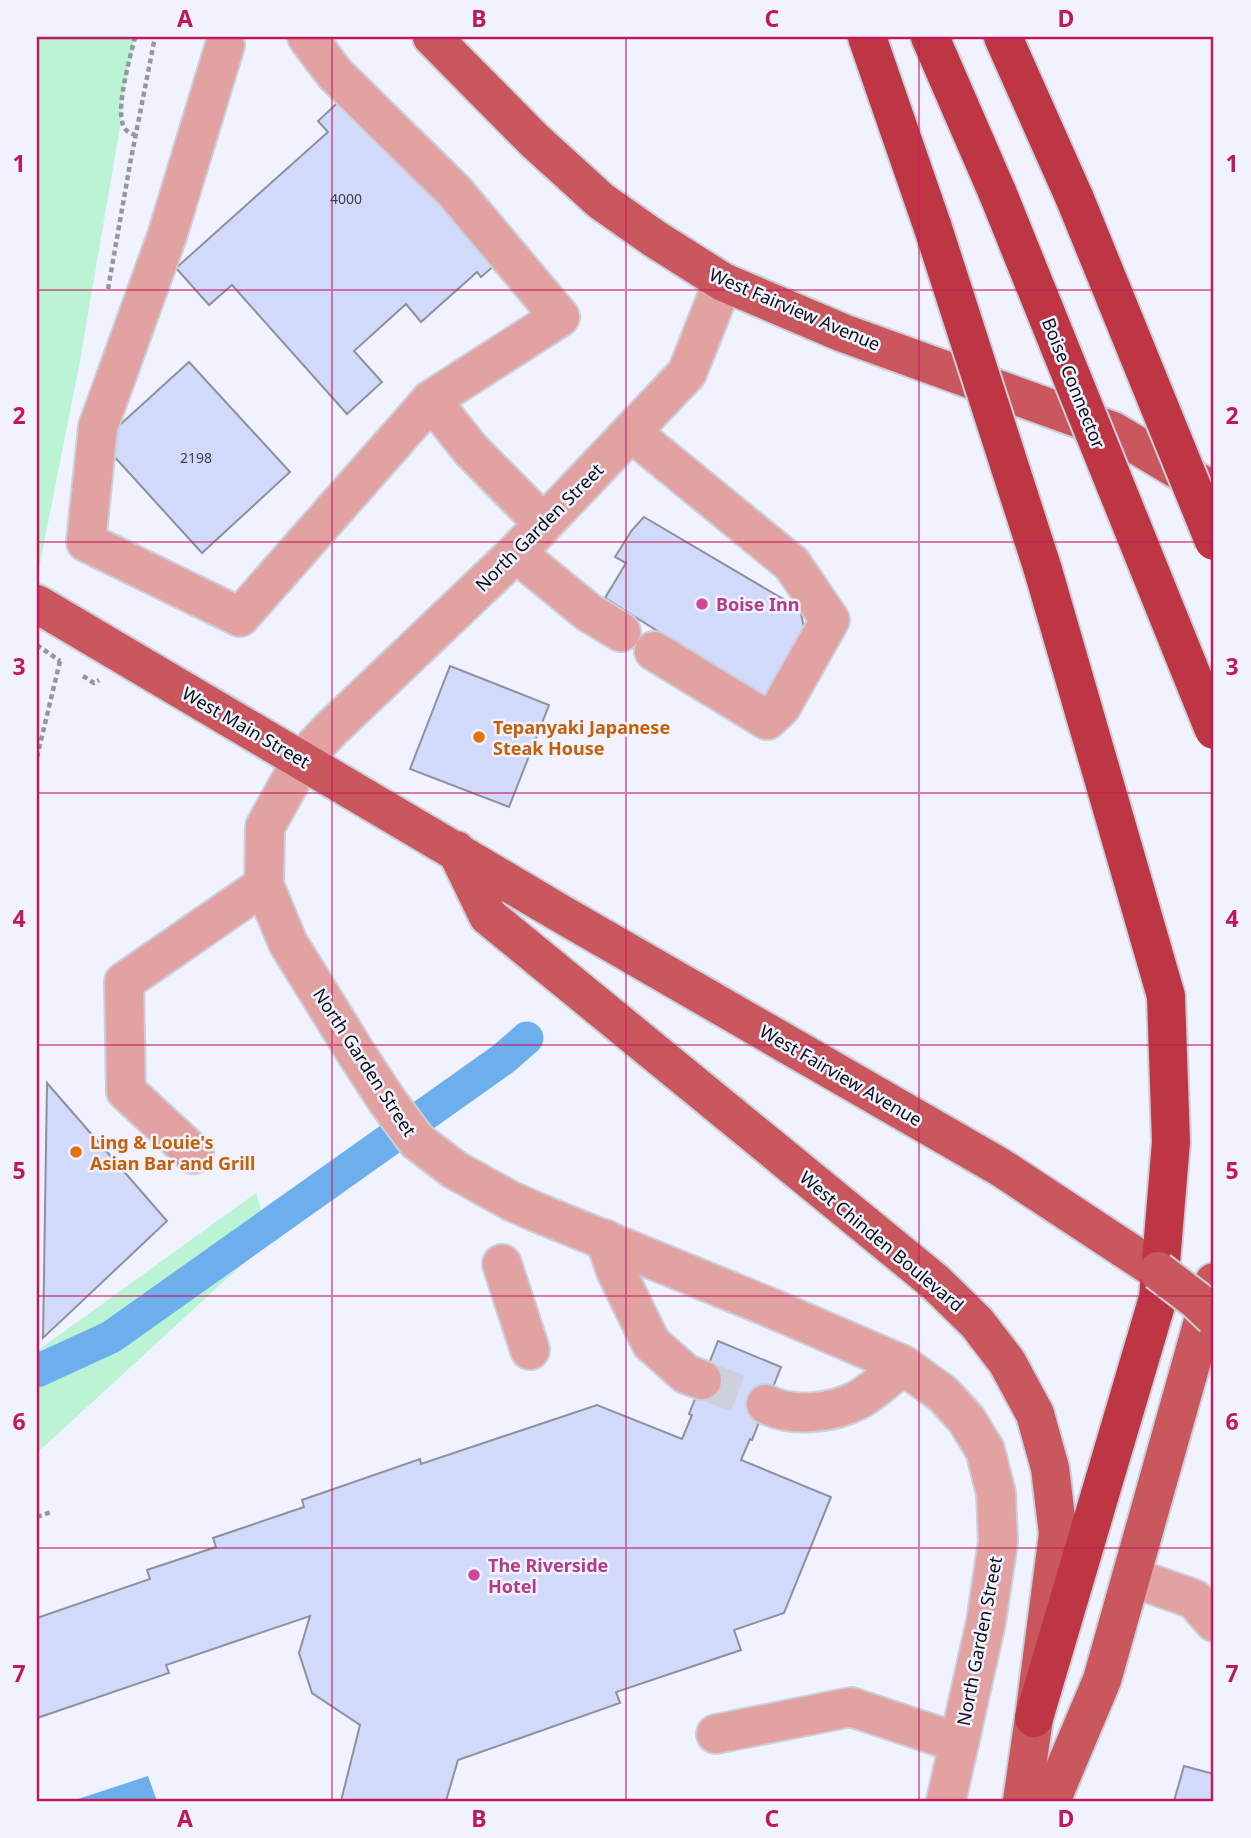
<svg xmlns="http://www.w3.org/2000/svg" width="1251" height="1838" font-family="'Noto Sans',sans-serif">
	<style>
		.green { fill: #bbf3d5 }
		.water { fill: #6dafec }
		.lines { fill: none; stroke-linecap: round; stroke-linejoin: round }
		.canal { stroke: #6dafec; stroke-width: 33 }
		.building { fill: #d1dafa; stroke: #8e919b; stroke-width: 2 }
		.minor-tunnel { stroke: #ced0db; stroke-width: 38; stroke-dasharray: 38 19; stroke-linecap: butt }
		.minor-casing { stroke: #ccced9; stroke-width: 42 }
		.major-casing { stroke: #ccced9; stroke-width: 42 }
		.highway-casing { stroke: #ccced9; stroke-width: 42 }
		.path { stroke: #95979f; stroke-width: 4.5; stroke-dasharray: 5 3.5; stroke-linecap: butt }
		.minor { stroke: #e3a2a2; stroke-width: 38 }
		.major { stroke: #ca575d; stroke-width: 38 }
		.highway { stroke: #be3644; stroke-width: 38 }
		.major-bridge-casing { stroke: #ccced9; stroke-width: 42; stroke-linecap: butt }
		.highway-bridge-casing { stroke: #ccced9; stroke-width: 42; stroke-linecap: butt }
		.path-bridge { stroke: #95979f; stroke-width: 4.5; stroke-dasharray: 5 3.5; stroke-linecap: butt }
		.major-bridge { stroke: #ca575d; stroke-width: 38 }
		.highway-bridge { stroke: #be3644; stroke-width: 38 }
		.grid { fill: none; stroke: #c2185b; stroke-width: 2; stroke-opacity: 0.55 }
		.hotel-dot { fill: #d1479c; stroke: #f0f3ff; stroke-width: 2.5 }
		.food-dot { fill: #e8710a; stroke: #f0f3ff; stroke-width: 2.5 }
		.labels { text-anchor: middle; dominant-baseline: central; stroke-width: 5; stroke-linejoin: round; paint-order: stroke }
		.number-label { font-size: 14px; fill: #3d404a }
		.street-label { font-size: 18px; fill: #0c0d10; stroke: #f0f3ff }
		.hotel-label { font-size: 18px; font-weight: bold; fill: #b23c85; stroke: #f0f3ff; text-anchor: start }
		.food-label { font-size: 18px; font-weight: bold; fill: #c56008; stroke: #f0f3ff; text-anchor: start }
		.neatline { fill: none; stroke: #c2185b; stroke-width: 2.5 }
		.grid-label { font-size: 23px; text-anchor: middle; font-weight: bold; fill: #c2185b }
	</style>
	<rect width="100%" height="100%" fill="#f0f3ff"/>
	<g class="green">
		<path d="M37 37H135L121 103 122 115 80 361 39 569 37 568Z"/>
		<path d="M256 1193 270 1239 37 1453V1351Z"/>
	</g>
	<path class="water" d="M148 1776 157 1801H72Z"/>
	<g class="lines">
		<path class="canal" d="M37 1371 111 1337 503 1059 527 1038"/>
	</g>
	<g class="building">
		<path d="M345 96 496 264 481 277 477 272 421 322 406 304 354 351 382 382 347 414 232 285 209 305 176 268 328 132 318 121Z"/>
		<path d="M189 362 290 472 202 553 101 442Z"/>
		<path d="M644 517 800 609 805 632 764 698 605 598 626 563 615 557 632 530Z"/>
		<path d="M450 666 549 705 509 807 410 769Z"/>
		<path d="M47 1083 167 1221 43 1338Z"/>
		<path d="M718 1341 781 1367 752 1440 750 1439 741 1460 831 1497 784 1613 734 1630 741 1650 616 1692 620 1703 458 1760 446 1801H341L360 1725 312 1693 299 1653 310 1616 166 1665 169 1673 37 1718V1618L150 1579 147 1570 216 1547 213 1538 304 1507 302 1500 420 1459 421 1464 597 1405 682 1439 692 1415 689 1414Z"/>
		<path d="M1184 1766 1214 1774V1801H1174Z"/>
	</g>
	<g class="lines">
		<path class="minor-tunnel" d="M702 1380 766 1404"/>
		<g class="minor-casing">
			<g id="minor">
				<path d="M225 45 167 236 98 427 86 542 240 617 431 400 560 317 455 192 335 74 307 37"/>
				<path d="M723 282 687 373 516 553 330 730 302 760 265 827 264 885 288 943 356 1053 388 1102 417 1141 455 1170 511 1201 536 1212 771 1308 903 1365 943 1394 966 1419 985 1450 996 1493 998 1542 986 1622 946 1801"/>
				<path d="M431 400 471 450 543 523"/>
				<path d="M632 433 792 564 830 620 781 707 767 720 654 651"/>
				<path d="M516 553 588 612 621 632"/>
				<path d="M194 1154 126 1091 124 982 264 885"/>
				<path d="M605 1239 616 1271 651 1343 686 1374 702 1380"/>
				<path d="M502 1264 530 1350"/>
				<path d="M766 1404C792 1418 833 1413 858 1400 874 1391 889 1377 903 1365"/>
				<path d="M1131 1577 1194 1599 1214 1622"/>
				<path d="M716 1734 851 1707 959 1743"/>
			</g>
		</g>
		<g class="major-casing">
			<g id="major">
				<path d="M432 37 534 140 601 201 655 239 723 282 843 333 1113 431 1203 485"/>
				<path d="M37 604 558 912 1000 1167 1158 1271"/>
				<path d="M456 850 488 916 935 1282 977 1323 1007 1362 1035 1414 1050 1468 1058 1534 1034 1718 1022 1801"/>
				<path d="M1051 1801 1102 1680 1214 1282"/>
			</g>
		</g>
		<g class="highway-casing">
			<g id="highway">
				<path d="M867 37 933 228"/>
				<path d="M930 37 998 194"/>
				<path d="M1003 37 1075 199"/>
				<path d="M1034 1718 1158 1298 1171 1142 1166 996 1043 570"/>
			</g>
		</g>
		<g class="path">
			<path d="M135 37C130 58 116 106 123 125 125 131 130 133 135 135"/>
			<path d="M108 289 130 164 155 37"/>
			<path d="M83 676 94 683 99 680"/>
			<path d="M37 757 60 661H61"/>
			<path d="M37 1517 51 1512"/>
		</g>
		<use href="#minor" class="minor"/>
		<use href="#major" class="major"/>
		<use href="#highway" class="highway"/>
		<g class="major-bridge-casing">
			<path id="major-bridge" d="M1158 1271 1196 1300 1214 1317"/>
		</g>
		<g class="highway-bridge-casing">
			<g id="highway-bridge">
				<path d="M998 194 1214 730"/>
				<path d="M1075 199 1214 541"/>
				<path d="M933 228 1043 570"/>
			</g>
		</g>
		<path class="path-bridge" d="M37 645 60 661"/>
		<use href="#major-bridge" class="major-bridge"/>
		<use href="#highway-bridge" class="highway-bridge"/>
	</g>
	<path class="grid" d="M332 37V1801M626 37V1801M919 37V1801M37 290H1214M37 542H1214M37 793H1214M37 1045H1214M37 1296H1214M37 1548H1214"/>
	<g class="hotel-dot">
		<circle cx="702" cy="604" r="7"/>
		<circle cx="474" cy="1575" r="7"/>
	</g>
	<g class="food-dot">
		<circle cx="479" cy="737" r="7"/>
		<circle cx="76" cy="1152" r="7"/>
	</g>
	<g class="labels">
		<g class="number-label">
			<text x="346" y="198">4000</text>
			<text x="196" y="457">2198</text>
		</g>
		<g class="street-label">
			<text transform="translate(795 309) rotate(23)">West Fairview Avenue</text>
			<text transform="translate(1074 383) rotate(68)">Boise Connector</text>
			<text transform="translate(539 527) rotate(-45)">North Garden Street</text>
			<text transform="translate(246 727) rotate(30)">West Main Street</text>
			<text transform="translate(365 1062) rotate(57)">North Garden Street</text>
			<text transform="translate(841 1075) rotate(30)">West Fairview Avenue</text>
			<text transform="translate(882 1241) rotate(40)">West Chinden Boulevard</text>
			<text transform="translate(979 1641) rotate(-79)">North Garden Street</text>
		</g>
		<g class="hotel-label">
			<text x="716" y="604">Boise Inn</text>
			<text x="488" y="1565">The Riverside<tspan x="488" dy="21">Hotel</tspan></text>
		</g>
		<g class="food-label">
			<text x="493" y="727">Tepanyaki Japanese<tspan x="493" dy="21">Steak House</tspan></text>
			<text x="90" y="1142">Ling &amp; Louie's<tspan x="90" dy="21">Asian Bar and Grill</tspan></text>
		</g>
	</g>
	<rect width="1251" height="1838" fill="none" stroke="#f0f3ff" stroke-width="77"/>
	<rect x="38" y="38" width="1174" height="1762" class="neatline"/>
	<g class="grid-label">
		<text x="185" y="27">A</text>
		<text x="479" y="27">B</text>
		<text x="772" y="27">C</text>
		<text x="1066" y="27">D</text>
		<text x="19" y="172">1</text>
		<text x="1232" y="172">1</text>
		<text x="19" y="424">2</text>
		<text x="1232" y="424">2</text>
		<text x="19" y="675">3</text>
		<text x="1232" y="675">3</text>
		<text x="19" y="927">4</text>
		<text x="1232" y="927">4</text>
		<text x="19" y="1179">5</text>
		<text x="1232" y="1179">5</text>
		<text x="19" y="1430">6</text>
		<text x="1232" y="1430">6</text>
		<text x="19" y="1682">7</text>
		<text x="1232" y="1682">7</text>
		<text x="185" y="1827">A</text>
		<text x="479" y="1827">B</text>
		<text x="772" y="1827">C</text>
		<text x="1066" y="1827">D</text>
	</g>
</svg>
